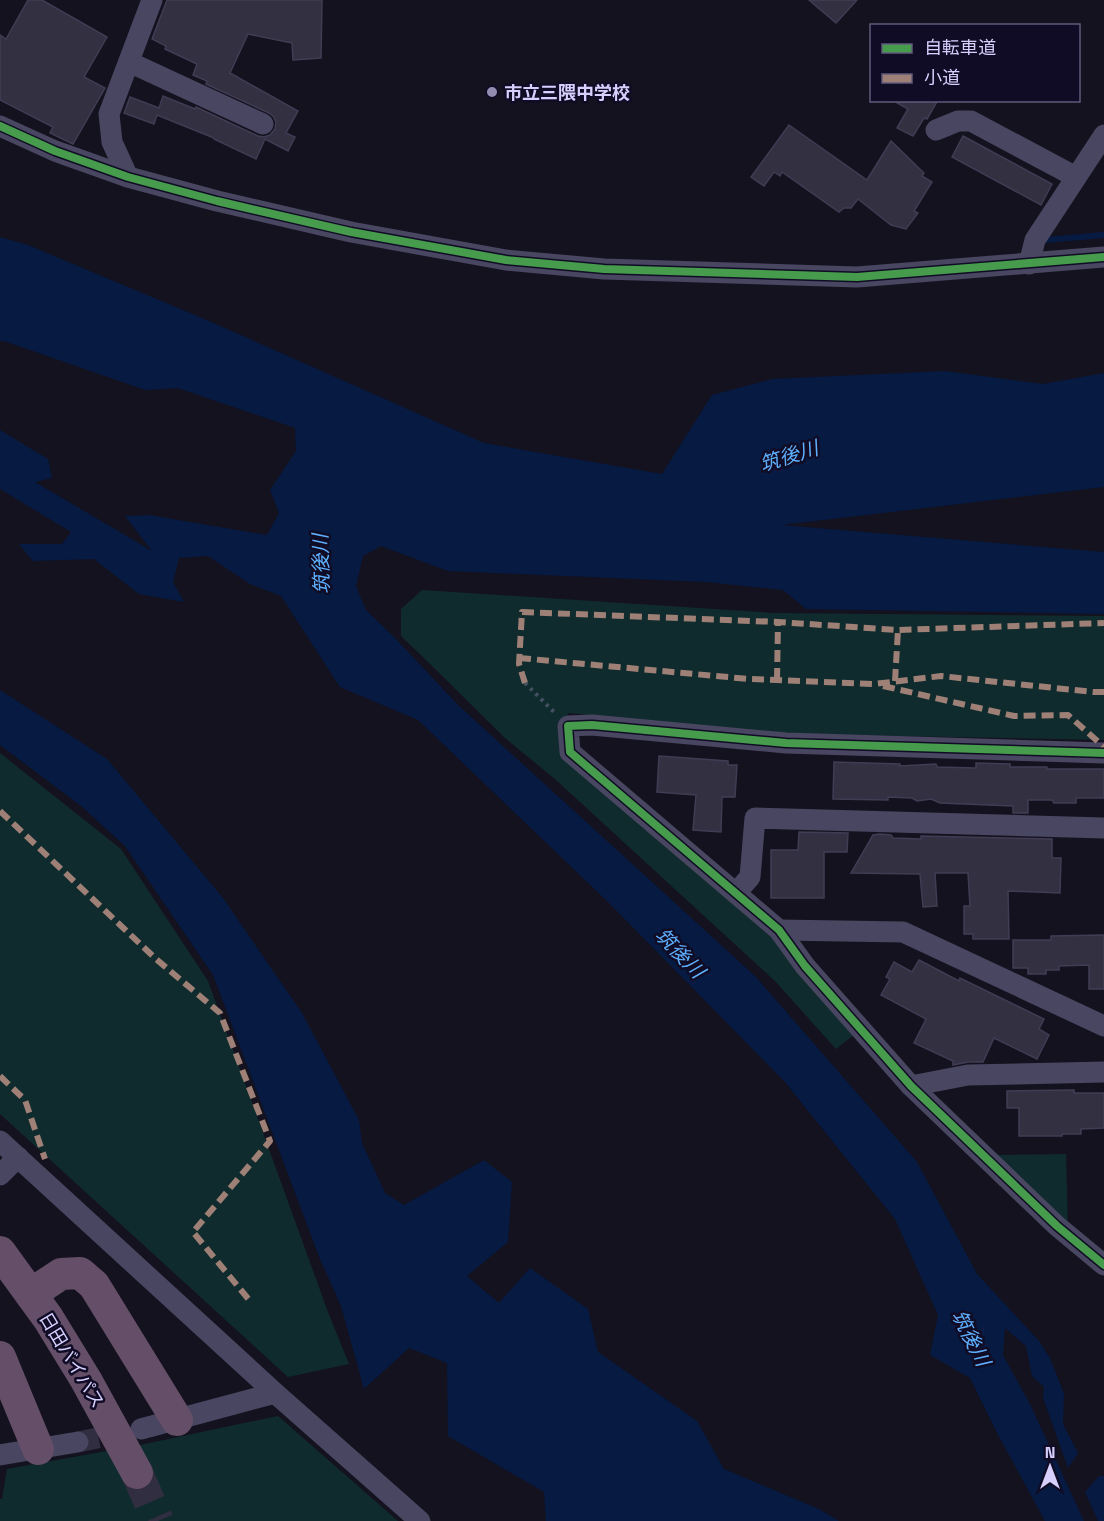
<svg xmlns="http://www.w3.org/2000/svg" width="1104" height="1521" font-family="'Space Grotesk','Noto Sans JP',sans-serif">
	<style>
		.green { fill: #102b2d }
		.water { fill: #061a42 }
		.lines { fill: none; stroke-linecap: round; stroke-linejoin: round }
		.stream { stroke: #061a42; stroke-width: 6 }
		.building { fill: #323041; stroke: #413c54; stroke-width: 1.5 }
		.minor-tunnel { stroke: #312e41; stroke-width: 21; stroke-dasharray: 21 10; stroke-linecap: butt }
		.highway-tunnel { stroke: #312e41; stroke-width: 32; stroke-dasharray: 32 16; stroke-linecap: butt }
		.path { stroke: #425060; stroke-width: 4; stroke-dasharray: 3 4.5; stroke-linecap: butt }
		.minor { stroke: #484660; stroke-width: 21 }
		.highway { stroke: #644e68; stroke-width: 32 }
		.quiet { stroke: #9e8076; stroke-width: 6; stroke-dasharray: 12 6; stroke-linecap: butt }
		.cycleway-casing { stroke: #110c25; stroke-width: 11 }
		.cycleway { stroke: #469c4c; stroke-width: 8 }
		.poi-dot { fill: #938eb1; stroke: #110c25; stroke-width: 2 }
		.labels { text-anchor: middle; dominant-baseline: central; stroke-width: 5; stroke-linejoin: round; paint-order: stroke }
		.poi-label { font-size: 18px; font-weight: bold; fill: #d7d0ff; stroke: #110c25; text-anchor: start }
		.street-label { font-size: 18px; fill: #d7d0ff; stroke: #110c25 }
		.water-label { font-size: 20px; font-style: italic; fill: #5eb0ff; stroke: #110c25 }
	</style>
	<rect width="100%" height="100%" fill="#14121f"/>
	<g class="green">
		<path d="M422 590 775 613 1104 616V740L788 734 568 713 560 752 778 940 855 1034 836 1049 775 981 556 780 505 738 428 662 401 636V609Z"/>
		<path d="M0 753 121 849 208 981 328 1312 349 1364 288 1377 0 1114Z"/>
		<path d="M1066 1154 1068 1230 995 1155Z"/>
		<path d="M278 1416 398 1521H0V1499H2L7 1469 140 1445Z"/>
	</g>
	<g class="water">
		<path d="M0 237 28 245 209 321 484 443 662 474 712 395 772 379 945 371 1043 384 1104 373V487L781 525 1104 552V614L806 609 783 590 706 582 448 571 381 546 363 556 356 586 366 610 395 638 458 705 755 976 917 1162 977 1274 1039 1341 1050 1358 1064 1394 1063 1424 1078 1453 1068 1468 1043 1398 1044 1387 1032 1376 1026 1346 1005 1328 1003 1355 1031 1406 1084 1521H1045L997 1433 970 1378 930 1355 938 1315 895 1219 784 1081 607 901 418 720 340 687 281 596 250 584 208 556 179 558 173 582 184 602 139 594 94 559 33 561 19 544H62L71 532 0 489V430L48 459 52 478 35 482 152 551 125 516 149 515 267 535 279 513 270 490 296 451 295 428 178 388 145 390 7 342 0 341Z"/>
		<path d="M0 690 107 759 223 898 302 1013 359 1120 362 1143 385 1193 404 1205 484 1160 512 1182 508 1242 467 1276 499 1303 530 1268 588 1309 598 1352 697 1421 724 1469 819 1509 839 1521H546L544 1492 448 1436 447 1363 409 1348 364 1389 341 1306 320 1259 213 975 125 846 81 806 0 745Z"/>
		<path d="M1099 1476H1104V1521H1098L1085 1492Z"/>
	</g>
	<g class="lines">
		<path class="stream" d="M1045 240 1104 235"/>
	</g>
	<g class="building">
		<path d="M28 0H42L107 37 84 77 105 88 73 144 50 133 53 127 0 100V35L6 39Z"/>
		<path d="M167 0H322L321 58 293 60 292 43 248 34 230 73 298 111 286 133 295 137 288 151 265 139 256 159 214 139V138L157 115 154 124 124 113 130 97 159 108 163 96 195 109 196 107 258 136 264 137 270 135 275 129 276 122 273 116 269 113 206 84 207 81 193 75 197 64 165 49 166 46 152 39Z"/>
		<path d="M809 0H857L836 23Z"/>
		<path d="M892 100H938L927 119 924 118 913 136 897 128 908 109Z"/>
		<path d="M789 125 867 180 891 141 924 173 922 176 932 182 914 211 918 213 906 229 891 225 858 199 851 208H844L839 212 782 172 780 176 774 172 764 186 751 177Z"/>
		<path d="M963 136 1052 184 1041 205 952 157Z"/>
		<path d="M659 756 728 761V765H737L735 797H722L721 832 693 830 696 795 657 792Z"/>
		<path d="M834 762 900 764 899 766 936 764 937 767 976 768V763L1010 764V767H1047V769H1104V798H1076V803H1054L1052 800H1028V813H1013V806L940 803 931 799 917 801 912 798 888 797V800L833 799Z"/>
		<path d="M799 832 848 833 847 852H824V898H771V850H798Z"/>
		<path d="M879 834 891 835 893 838 921 839V836L1052 839V858H1061L1060 893 1008 891 1009 939H973V934H964V906H970L968 873H935L937 906 923 907 920 874 851 873 873 835Z"/>
		<path d="M1104 935V989H1089V965L1059 966V970H1046V974H1028V968H1013V940H1051V936Z"/>
		<path d="M919 960 959 981 960 978 1044 1019 1039 1029 1049 1035 1037 1059 994 1038 983 1062H968L953 1065V1061L914 1043 926 1019 881 995 890 979 886 977 894 962 912 972Z"/>
		<path d="M1074 1090V1093H1104V1128L1081 1129V1134H1062V1136H1019V1108H1007V1091Z"/>
	</g>
	<g class="lines">
		<path class="minor-tunnel" d="M78 1442 127 1432"/>
		<path class="highway-tunnel" d="M137 1473 158 1521"/>
		<path class="path" d="M525 683 555 713"/>
		<g class="minor">
			<path d="M129 62 263 124"/>
			<path d="M0 126 55 151 128 177 217 201 351 232 506 260 604 269 857 277 1104 257"/>
			<path d="M936 130 958 121H971L1076 177"/>
			<path d="M128 177 112 142 109 114 152 0"/>
			<path d="M1029 264 1035 240 1104 135"/>
			<path d="M1104 753 786 743 592 725 568 726 570 752 779 930 805 966 911 1086 1057 1226 1104 1265"/>
			<path d="M736 893 750 877 755 818 1104 828"/>
			<path d="M779 930 903 932 1104 1026"/>
			<path d="M911 1086 968 1075 1104 1072"/>
			<path d="M0 1141 275 1393 420 1521"/>
			<path d="M0 1175 18 1157"/>
			<path d="M141 1429 275 1393"/>
			<path d="M0 1455 78 1442"/>
		</g>
		<g class="highway">
			<path d="M0 1252 48 1318 86 1380 137 1473"/>
			<path d="M31 1294 61 1274 80 1273 94 1285 177 1420"/>
			<path d="M0 1357 38 1449"/>
		</g>
		<g class="quiet">
			<path d="M519 658 749 679 874 684 941 676 1093 692H1104"/>
			<path d="M777 680 778 622"/>
			<path d="M895 681 898 630"/>
			<path d="M525 683 519 664 522 612 778 622 898 630 1104 623"/>
			<path d="M883 686 1014 716 1068 715 1104 747"/>
			<path d="M0 811 156 959 220 1013 270 1141 193 1232 250 1301"/>
			<path d="M0 1076 25 1100 45 1159"/>
		</g>
		<g class="cycleway-casing">
			<g id="cycleway">
				<path d="M0 126 55 151 128 177 217 201 351 232 506 260 604 269 857 277 1104 257"/>
				<path d="M1104 753 786 743 592 725 568 726 570 752 779 930 805 966 911 1086 1057 1226 1104 1265"/>
			</g>
		</g>
		<use href="#cycleway" class="cycleway"/>
	</g>
	<circle class="poi-dot" cx="492" cy="92" r="6"/>
	<g class="labels">
		<g class="poi-label">
			<text x="504" y="92">市立三隈中学校</text>
		</g>
		<g class="street-label">
			<text transform="translate(72 1360) rotate(59)">日田バイパス</text>
		</g>
		<g class="water-label">
			<text transform="translate(789 456) rotate(-17)">筑後川</text>
			<text transform="translate(321 564) rotate(-92)">筑後川</text>
			<text transform="translate(680 953) rotate(46)">筑後川</text>
			<text transform="translate(971 1338) rotate(63)">筑後川</text>
		</g>
	</g>
	<rect x="870" y="24" width="210" height="78" fill="#110c25" stroke="#605a7c" stroke-width="1.5"/>
	<rect x="882" y="44" width="30" height="9" fill="#469c4c" stroke="#605a7c" stroke-width="1.5"/>
	<text x="924" y="54" font-size="18" fill="#d7d0ff">自転車道</text>
	<rect x="882" y="74" width="30" height="9" fill="#9e8076" stroke="#605a7c" stroke-width="1.5"/>
	<text x="924" y="84" font-size="18" fill="#d7d0ff">小道</text>
	<g transform="translate(1050 1467)" stroke="#110c25" stroke-width="4.5" paint-order="stroke">
	<path d="M0-4.5L10 22L0 15L-10 22Z" fill="#d7d0ff"/>
	<text y="-9" font-size="16" font-weight="bold" text-anchor="middle" fill="#d7d0ff">N</text>
	</g>
</svg>
